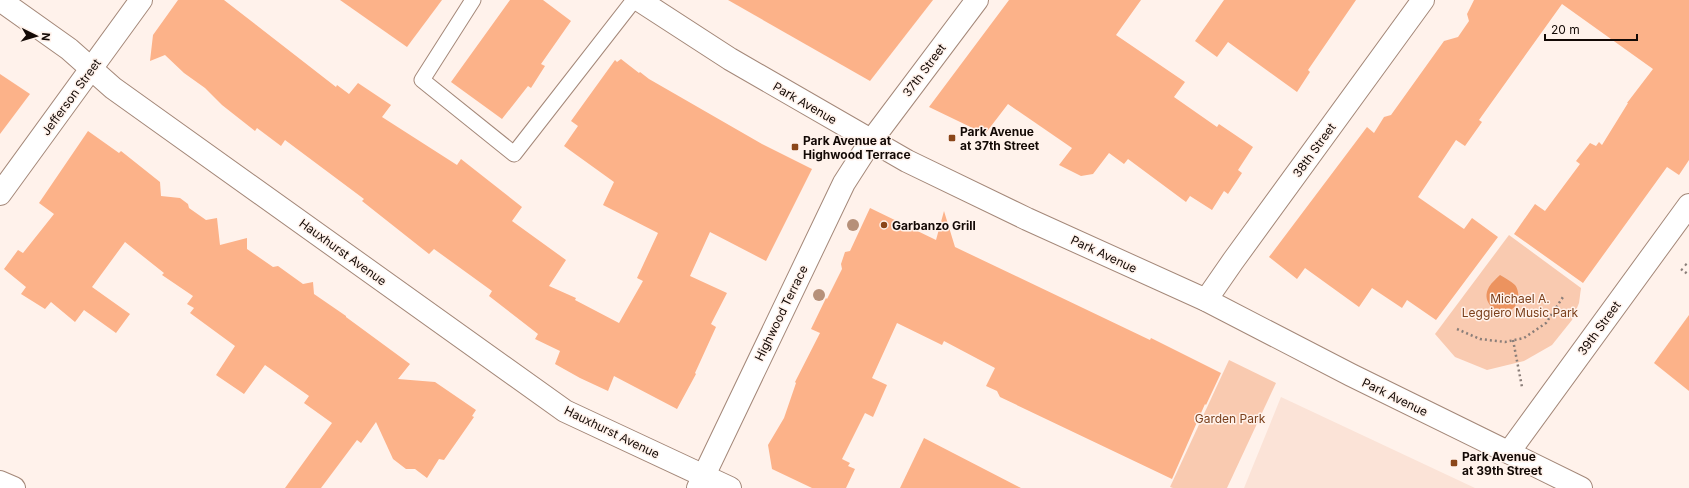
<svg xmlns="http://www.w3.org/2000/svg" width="1689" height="488" font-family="Inter,sans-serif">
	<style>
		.built { fill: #fbe3d7 }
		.green { fill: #f9cab0 }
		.water { fill: #ec935f }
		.building { fill: #fcb289 }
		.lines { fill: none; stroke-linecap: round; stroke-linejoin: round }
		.service-casing { stroke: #a48879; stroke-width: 17 }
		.minor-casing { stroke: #a48879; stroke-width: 24 }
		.tertiary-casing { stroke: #a48879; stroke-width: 24 }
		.secondary-casing { stroke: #a48879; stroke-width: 24 }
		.primary-casing { stroke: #a48879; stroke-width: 24 }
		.path { stroke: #8a7e79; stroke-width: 2.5; stroke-dasharray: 2 3; stroke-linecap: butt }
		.service { stroke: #fff; stroke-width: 15 }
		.minor { stroke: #fff; stroke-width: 22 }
		.tertiary { stroke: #fff; stroke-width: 22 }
		.secondary { stroke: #fff; stroke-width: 22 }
		.primary { stroke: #fff; stroke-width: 22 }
		.tree { fill: #b69079 }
		.poi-dot { fill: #8a4619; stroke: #fff2eb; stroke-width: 1.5 }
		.labels { text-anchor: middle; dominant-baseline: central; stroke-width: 3; stroke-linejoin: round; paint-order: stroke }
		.street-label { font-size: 12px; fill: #130905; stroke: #fff2eb }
		.poi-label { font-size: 12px; font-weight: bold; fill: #130905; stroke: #fff2eb; text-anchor: start }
		.park-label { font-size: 12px; fill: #7b401c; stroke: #fff2eb }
	</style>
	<rect width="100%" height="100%" fill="#fff2eb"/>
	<path class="built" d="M1281 397 1475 488H1244Z"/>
	<g class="green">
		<path d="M1509 235 1581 288 1579 303 1572 320 1552 345 1524 361 1487 370 1455 357 1435 334Z"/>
		<path d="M1229 360 1276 383 1227 488H1173L1170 487Z"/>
	</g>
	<path class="water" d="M1500 275C1505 278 1511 281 1515 285 1518 289 1519 295 1518 300 1512 323 1477 308 1489 287 1492 282 1496 279 1500 275Z"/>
	<g class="building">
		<path d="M178 0H224L336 87 337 85 349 94 358 83 391 105 382 117 457 165 461 159 522 207 512 221 566 260 549 286 576 298 575 300 619 323 643 281 637 278 658 233 603 205 614 182 564 146 578 126 571 121 615 60 617 62 621 59 639 73 640 72 649 79 762 144 812 169 766 261 710 232 690 276 727 293 711 324 716 327 695 373 696 374 677 409 614 376 608 391 580 378 555 364 560 351 535 339 538 334 489 296 492 291 434 249 429 254 362 201 364 199 285 140 281 146 257 128 255 131 222 105 205 88 184 73 165 55 150 61 153 35Z"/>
		<path d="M340 0H442L407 47Z"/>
		<path d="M510 0H543L571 21 541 64 545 66 531 88 528 86 502 119 451 82Z"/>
		<path d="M728 0H933L870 81Z"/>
		<path d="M1009 0H1141L1116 35 1185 82 1174 97 1217 127 1219 124 1253 147 1238 170 1242 173 1228 194 1224 191 1212 210 1190 196 1186 202 1128 159 1124 164 1109 153 1093 174 1081 176 1059 165 1072 148 1008 104 985 134 929 107Z"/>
		<path d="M1224 0H1356L1308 70 1310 72 1297 92 1228 42 1217 57 1195 41Z"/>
		<path d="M1474 0H1689V160L1679 175 1667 167 1583 283 1514 234 1535 204 1545 211 1580 164 1576 161 1590 143 1596 146 1599 142 1602 145 1628 103H1627L1653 69 1562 4 1479 120 1482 122 1465 146 1456 140 1418 197 1464 229 1472 218 1498 237 1436 320 1407 300 1402 308 1372 288 1359 307 1305 268 1297 279 1269 257 1367 127 1374 133 1384 117 1391 115 1444 41 1458 37 1469 21 1467 14Z"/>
		<path d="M0 74 30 94 0 134Z"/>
		<path d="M88 131 119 153 121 151 160 182 161 196 180 198 188 204 189 208 206 220 217 218 220 245 247 238V249L273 267 278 266 303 284 313 282 314 294 346 316V317L410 364 398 379 435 382 476 410 472 416 474 417 444 460 439 459 427 478 415 469H406L393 459 376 422 361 443 357 440 321 488H285L332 423 304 403 309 396 265 365 244 394 216 375 235 346 190 313 194 308 187 304 193 296 162 275 164 273 125 242 92 287 130 314 116 333 84 310 75 322 51 302 45 309 21 294 26 287 4 269 18 250 23 253 54 214 39 203Z"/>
		<path d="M870 208 936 240 944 211 955 247 1150 340 1151 338 1221 373 1206 405 1205 404 1172 479 1000 397 997 391 986 386 995 368 944 341 942 345 897 323 872 378 887 385 873 417 865 413 842 459 850 463 848 466 855 469 846 488H812L772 469 768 445 784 418 796 383 795 382 820 333 811 329 826 298 827 299 842 269 841 264 845 252 850 251Z"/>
		<path d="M1689 315V391L1654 363Z"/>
		<path d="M924 438 1021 488H900Z"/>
	</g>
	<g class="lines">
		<g class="service-casing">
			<path id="service" d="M473 0 422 80 514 154 634 0"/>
		</g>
		<g class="minor-casing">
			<g id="minor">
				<path d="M0 0 69 49 113 88 565 411 730 488"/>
				<path d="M0 194 141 0"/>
				<path d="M1509 452 1689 205"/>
			</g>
		</g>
		<g class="tertiary-casing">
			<g id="tertiary">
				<path d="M1206 300 1233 261 1423 0"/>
				<path d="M698 488 844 183 871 141 977 0"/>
			</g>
		</g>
		<g class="secondary-casing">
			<path id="secondary" d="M639 0 730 59 907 161 1027 219 1206 300 1351 375 1581 488"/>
		</g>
		<g class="primary-casing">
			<path id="primary" d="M0 482 14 488"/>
		</g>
		<g class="path">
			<path d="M1685 264 1689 267"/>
			<path d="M1681 269 1689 275"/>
			<path d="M1457 329 1480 339 1505 342 1524 338 1546 323 1563 297"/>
			<path d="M1513 340 1522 387"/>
		</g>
		<use href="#service" class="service"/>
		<use href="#minor" class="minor"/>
		<use href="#tertiary" class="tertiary"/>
		<use href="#secondary" class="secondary"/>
		<use href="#primary" class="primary"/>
	</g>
	<g class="tree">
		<circle cx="853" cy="225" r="6"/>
		<circle cx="819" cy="295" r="6"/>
	</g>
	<g class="poi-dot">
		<rect x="948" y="134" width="8" height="8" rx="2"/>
		<rect x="791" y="143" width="8" height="8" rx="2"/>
		<circle cx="884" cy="225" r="4"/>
		<rect x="1450" y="459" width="8" height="8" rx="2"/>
	</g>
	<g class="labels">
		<g class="street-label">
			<text transform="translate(924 70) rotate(-53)">37th Street</text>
			<text transform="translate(71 97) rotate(-54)">Jefferson Street</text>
			<text transform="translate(805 103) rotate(30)">Park Avenue</text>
			<text transform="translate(1314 150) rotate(-54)">38th Street</text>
			<text transform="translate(343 252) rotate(36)">Hauxhurst Avenue</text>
			<text transform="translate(1104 254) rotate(25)">Park Avenue</text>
			<text transform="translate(781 313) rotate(-64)">Highwood Terrace</text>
			<text transform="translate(1599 328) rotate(-54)">39th Street</text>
			<text transform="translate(1395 397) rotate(26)">Park Avenue</text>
			<text transform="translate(612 432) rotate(26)">Hauxhurst Avenue</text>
		</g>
		<g class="poi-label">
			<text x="960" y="131">Park Avenue<tspan x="960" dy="14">at 37th Street</tspan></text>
			<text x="803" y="140">Park Avenue at<tspan x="803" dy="14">Highwood Terrace</tspan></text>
			<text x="892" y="225">Garbanzo Grill</text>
			<text x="1462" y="456">Park Avenue<tspan x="1462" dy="14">at 39th Street</tspan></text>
		</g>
		<g class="park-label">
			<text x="1520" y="298">Michael A.<tspan x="1520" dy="14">Leggiero Music Park</tspan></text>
			<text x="1230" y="418">Garden Park</text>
		</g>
	</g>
	<g transform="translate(36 36) rotate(95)" stroke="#fff2eb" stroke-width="3" paint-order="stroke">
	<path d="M0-3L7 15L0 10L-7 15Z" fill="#130905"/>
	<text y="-6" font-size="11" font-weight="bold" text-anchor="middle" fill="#130905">N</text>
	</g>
	<path d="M1545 34v6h92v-6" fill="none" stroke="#130905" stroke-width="2"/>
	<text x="1551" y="34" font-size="12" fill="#130905" stroke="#fff2eb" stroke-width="3" paint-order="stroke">20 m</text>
</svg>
